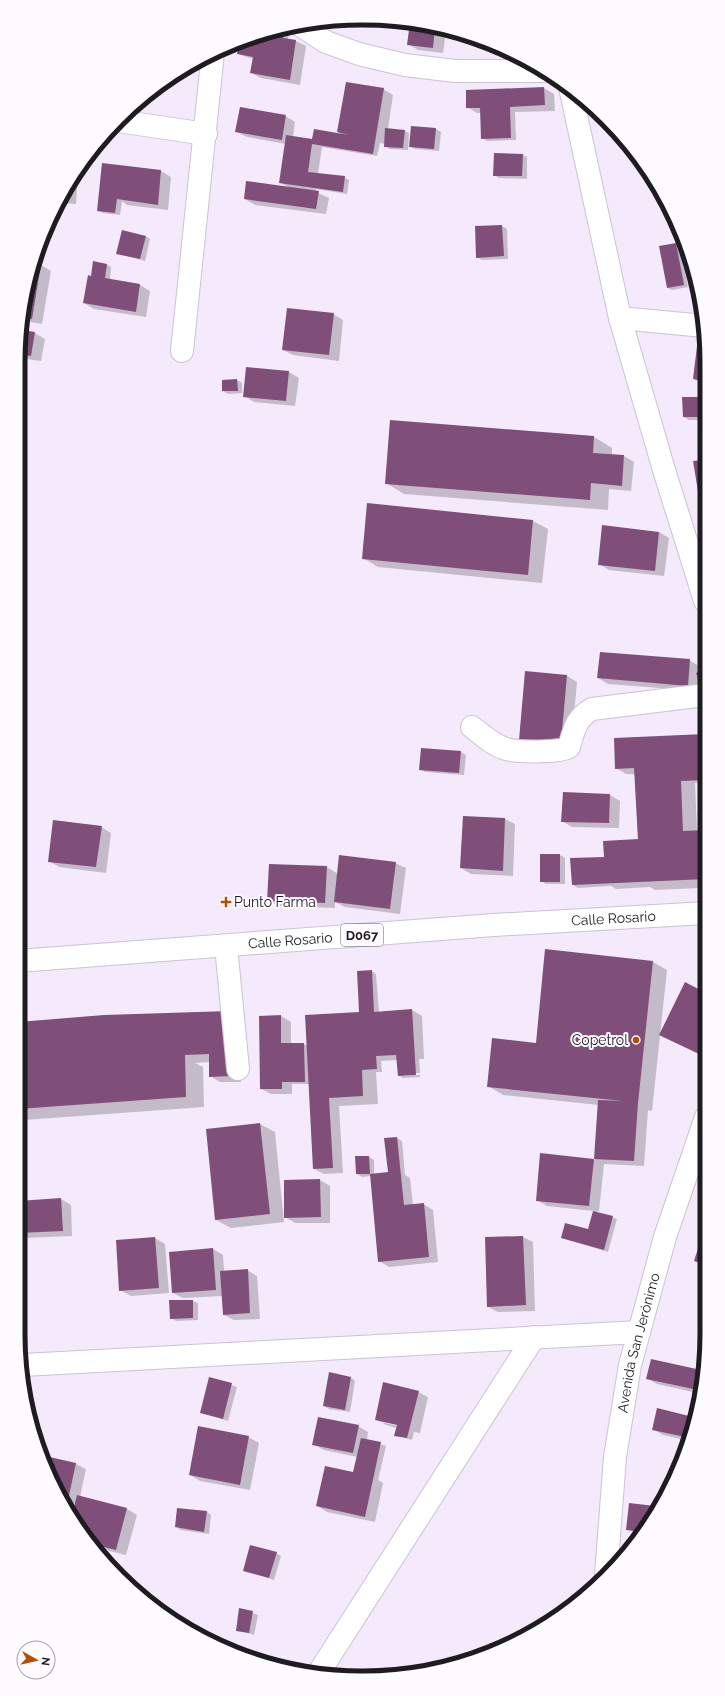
<svg xmlns="http://www.w3.org/2000/svg" width="725" height="1696" font-family="Raleway,sans-serif">
	<style>
		.shadow { fill: #0003; fill-rule: evenodd }
		.building { fill: #804f79 }
		.lines { fill: none; stroke-linecap: round; stroke-linejoin: round }
		.minor-casing { stroke: #ccc2d3; stroke-width: 24 }
		.major-casing { stroke: #ccc2d3; stroke-width: 24 }
		.minor { stroke: #fff; stroke-width: 22 }
		.major { stroke: #fff; stroke-width: 22 }
		.poi-dot { fill: #b05100; stroke: #fdfbff; stroke-width: 1.5 }
		.labels { text-anchor: middle; dominant-baseline: central; stroke-width: 4; stroke-linejoin: round; paint-order: stroke }
		.shield { fill: #fdfbff; stroke: #615e64; stroke-width: 1 }
		.shield-label { font-size: 13px; font-weight: bold; fill: #1e1b21 }
		.poi-label { font-size: 14px; fill: #1e1b21; stroke: #fdfbff; text-anchor: start }
		.street-label { font-size: 14px; fill: #1e1b21; stroke: #fdfbff }
		.rim { fill: none; stroke: #1e1b21; stroke-width: 5 }
	</style>
	<rect width="100%" height="100%" fill="#f5eafc"/>
	<g class="shadow">
		<path d="M411 22 446 30 443 53 418 50 408 44Z"/>
		<path d="M276 29 284 31 289 33 288 39 296 41 306 46 300 85 261 78 251 73 253 59 238 54 240 42Z"/>
		<path d="M544 88 554 94 555 111 515 112 516 140 487 141 482 138V113H477L467 107Z"/>
		<path d="M383 89 393 95 388 129 405 131 409 133 408 150 390 149 385 146V144L380 143 377 156 322 147 318 174 344 177 349 180 347 194 316 189V192L329 198 326 214 255 205 245 199 290 188 281 183 286 144 247 137 237 132 285 116 295 122 293 137 312 139 343 135 338 132Z"/>
		<path d="M436 129 441 132 439 151 415 149 410 146Z"/>
		<path d="M523 155 527 157V179L499 178 494 175Z"/>
		<path d="M103 164 161 171 171 177 168 210 127 205 122 201 120 215 103 213 98 211Z"/>
		<path d="M78 171 76 204 59 203 64 190Z"/>
		<path d="M502 226 507 229 508 259 482 260 477 257Z"/>
		<path d="M145 236 150 239 145 261 117 253Z"/>
		<path d="M675 244 680 247 688 287 672 290 668 288Z"/>
		<path d="M34 264 41 265 51 271 42 324 25 321Z"/>
		<path d="M106 264 111 267 110 280 140 285 150 291 146 317 94 309 84 303 96 278Z"/>
		<path d="M333 314 343 320 339 361 293 355 283 350Z"/>
		<path d="M23 331 35 333 45 339 41 361 19 358Z"/>
		<path d="M698 347 704 348V385L694 379Z"/>
		<path d="M289 372 299 378 295 406 254 402 244 396Z"/>
		<path d="M223 380H237L242 383V393L228 394 223 391Z"/>
		<path d="M683 398H704V420H689L684 417Z"/>
		<path d="M594 437 612 448V455L624 456 634 462 631 491 609 489 608 510 404 494 386 483Z"/>
		<path d="M533 521 548 529 542 583 378 567 363 558Z"/>
		<path d="M659 532 669 538 664 576 609 570 599 564Z"/>
		<path d="M689 660 699 666V673L705 670V685L700 683 698 678V691L608 684 598 678Z"/>
		<path d="M526 672 567 676 577 682 571 748Z"/>
		<path d="M705 735V782L695 783 697 831H706V885H699V888L655 890 650 887 616 889 611 886 578 888 573 885 605 858 638 840 635 774H626L616 768 615 739Z"/>
		<path d="M461 752 466 755 464 775 425 772 420 769Z"/>
		<path d="M610 795 620 801 619 828 572 827 562 821Z"/>
		<path d="M464 817 505 819 515 824 513 876 471 874 461 868Z"/>
		<path d="M101 827 111 833 106 873 59 867 49 861Z"/>
		<path d="M560 855 565 858V884H546L541 881Z"/>
		<path d="M395 863 406 868 400 914 345 907 335 902V908L278 906 268 900 327 867 338 874Z"/>
		<path d="M653 962 667 970 652 1111 648 1110 644 1166 604 1164 599 1211 595 1212 617 1219 608 1252 562 1238 589 1230 594 1211 547 1206 537 1200 541 1154 595 1160 599 1105 503 1095 488 1086 536 1044Z"/>
		<path d="M372 971 376 974 379 1012 412 1010 422 1016 424 1059H419L420 1073 402 1074V1076L420 1075V1077L403 1078 399 1075 398 1060 381 1061 382 1072H376L378 1104 339 1106 343 1173 324 1174 314 1169 309 1084H292V1094H271L261 1089 260 1017 281 1016 291 1022V1044H304L307 1046 360 1013Z"/>
		<path d="M685 984 706 994V1057L671 1040Z"/>
		<path d="M239 1018 241 1082H220L210 1076V1062L195 1063 203 1067 204 1107 24 1120 18 1117V1023Z"/>
		<path d="M260 1124 275 1132 284 1222 231 1228 216 1220 207 1130Z"/>
		<path d="M397 1138 402 1141 405 1175 410 1178 413 1205 423 1204 433 1210 438 1262 389 1267 379 1261 371 1176 362 1177 357 1174 356 1157H369L374 1160V1174L391 1173Z"/>
		<path d="M320 1180 330 1186V1223H295L285 1217Z"/>
		<path d="M61 1199 71 1205 72 1236 23 1238 18 1236V1202Z"/>
		<path d="M523 1237 533 1242 535 1311 498 1312 488 1307Z"/>
		<path d="M155 1238 165 1244 169 1293 131 1296 120 1290 117 1241Z"/>
		<path d="M707 1238V1267L695 1261Z"/>
		<path d="M213 1249 223 1255 224 1271 247 1270 257 1276 260 1319 234 1320 224 1315 223 1296 183 1298 173 1293Z"/>
		<path d="M193 1301 198 1303V1320L176 1321 171 1318Z"/>
		<path d="M701 1371 697 1393 657 1384 647 1378Z"/>
		<path d="M210 1378 237 1387 228 1421 201 1412Z"/>
		<path d="M351 1378 355 1381 350 1412 329 1409 324 1406Z"/>
		<path d="M418 1392 428 1397 420 1433 414 1432 412 1440 395 1435 397 1428 386 1425 376 1419ZM382 1420 398 1424V1426L381 1422Z"/>
		<path d="M658 1410 693 1418 689 1441 663 1435 653 1429Z"/>
		<path d="M358 1426 368 1432 367 1440 386 1446 378 1480 383 1483 375 1522 327 1512 317 1506 359 1475 358 1457 324 1450 313 1444Z"/>
		<path d="M248 1437 259 1443 250 1490 200 1481 190 1475Z"/>
		<path d="M42 1456 76 1464 86 1469 80 1497 127 1509 137 1515 126 1555 94 1547 72 1517 76 1504 62 1501Z"/>
		<path d="M630 1504 655 1507 640 1535 627 1529Z"/>
		<path d="M207 1512 211 1515 209 1534 181 1530 176 1527Z"/>
		<path d="M276 1553 281 1556 274 1580 245 1570Z"/>
		<path d="M240 1609 258 1615 254 1635 237 1630Z"/>
	</g>
	<g class="building">
		<path d="M410 22 435 27 433 48 407 45Z"/>
		<path d="M279 29 285 30 283 38 296 40 290 80 250 73 253 57 237 54 239 43Z"/>
		<path d="M346 82 384 88 373 154 312 144 308 172 345 176 343 192 279 183 286 135 312 139 314 129 349 135 337 132Z"/>
		<path d="M544 87 545 105 510 107 511 138 481 139 480 108H466V90Z"/>
		<path d="M240 107 286 115 282 140 235 132Z"/>
		<path d="M411 126 436 128 434 149 409 147Z"/>
		<path d="M385 128 405 130 403 148 384 147Z"/>
		<path d="M494 153 523 154 522 176H493Z"/>
		<path d="M102 163 161 170 158 205 117 199 115 213 97 211Z"/>
		<path d="M246 181 319 191 316 209 244 199Z"/>
		<path d="M502 225 504 256 476 258 475 226Z"/>
		<path d="M122 230 146 236 140 259 116 254Z"/>
		<path d="M676 243 684 285 667 288 659 246Z"/>
		<path d="M93 261 107 264 105 278 140 284 136 312 83 303 88 275 91 276Z"/>
		<path d="M34 263 41 264 32 319 25 318Z"/>
		<path d="M287 308 334 313 329 355 282 350Z"/>
		<path d="M23 330 35 332 31 356 19 354Z"/>
		<path d="M697 346 704 347V381L693 379Z"/>
		<path d="M246 367 289 371 286 401 243 397Z"/>
		<path d="M237 379 238 391H222V380Z"/>
		<path d="M682 397H704V417H683Z"/>
		<path d="M390 420 594 436 593 453 624 455 622 486 591 483 590 500 385 484Z"/>
		<path d="M704 460 705 528H704L693 461Z"/>
		<path d="M367 503 533 520 528 575 362 559Z"/>
		<path d="M602 525 659 532 655 571 598 565Z"/>
		<path d="M600 652 690 659 688 686 597 678Z"/>
		<path d="M705 669V681L700 683 696 673Z"/>
		<path d="M525 671 567 675 561 743 519 740Z"/>
		<path d="M705 734V780L681 781 683 831 706 830V879L572 885 570 858 604 857 603 841 638 839 634 768 615 769 614 738Z"/>
		<path d="M421 748 461 751 459 773 419 770Z"/>
		<path d="M563 792 610 794 609 823 561 822Z"/>
		<path d="M463 816 505 818 503 871 460 868Z"/>
		<path d="M53 820 102 826 96 867 48 862Z"/>
		<rect x="540" y="854" width="20" height="28"/>
		<path d="M339 855 396 862 390 909 334 902Z"/>
		<path d="M269 864 327 866 325 903 267 901Z"/>
		<path d="M545 949 653 961 638 1103 634 1161 594 1159 598 1100 623 1101 487 1087 492 1038 536 1043Z"/>
		<path d="M372 970 374 1012 412 1009 416 1075 398 1076 396 1055 376 1056 377 1069 362 1070 363 1096 329 1098 333 1168 313 1169 305 1015 359 1012 357 971Z"/>
		<path d="M685 982 706 993V1039L699 1054 659 1035Z"/>
		<path d="M229 1011 231 1076 209 1077V1054L185 1055 186 1097 18 1109V1022L104 1015Z"/>
		<path d="M281 1015V1043H304L305 1082H282V1089H260L259 1016Z"/>
		<path d="M260 1123 270 1214 215 1220 206 1129Z"/>
		<path d="M397 1137 404 1205 424 1203 429 1257 378 1262 370 1174 388 1172 384 1138Z"/>
		<path d="M540 1153 594 1159 589 1206 536 1201Z"/>
		<path d="M355 1156H369L370 1174H356Z"/>
		<path d="M320 1179 321 1217 284 1218V1180Z"/>
		<path d="M61 1198 63 1231 18 1233V1201Z"/>
		<path d="M593 1211 613 1216 604 1250 561 1238 565 1223 588 1229Z"/>
		<path d="M523 1236 526 1305 487 1307 485 1237Z"/>
		<path d="M702 1236 707 1237V1265L694 1261Z"/>
		<path d="M155 1237 159 1288 119 1291 116 1240Z"/>
		<path d="M213 1248 216 1290 172 1293 169 1252Z"/>
		<path d="M248 1269 250 1313 223 1315 220 1271Z"/>
		<path d="M169 1300H193V1318L170 1319Z"/>
		<path d="M651 1359 701 1370 698 1390 646 1379Z"/>
		<path d="M329 1372 351 1377 345 1410 323 1406Z"/>
		<path d="M209 1377 232 1383 223 1419 200 1413Z"/>
		<path d="M383 1382 419 1391 407 1438 394 1436 397 1425 375 1420Z"/>
		<path d="M657 1408 693 1417 690 1438 652 1430Z"/>
		<path d="M318 1417 359 1425 353 1453 312 1445Z"/>
		<path d="M198 1426 249 1436 240 1485 189 1475Z"/>
		<path d="M361 1438 381 1442 365 1517 316 1506 325 1466 353 1472Z"/>
		<path d="M41 1455 76 1463 68 1500 61 1498Z"/>
		<path d="M77 1495 127 1508 116 1550 92 1544 72 1516Z"/>
		<path d="M629 1503 655 1506 642 1532 626 1530Z"/>
		<path d="M177 1508 207 1511 204 1532 175 1527Z"/>
		<path d="M250 1545 277 1552 269 1578 243 1571Z"/>
		<path d="M239 1608 253 1611 249 1633 236 1631Z"/>
	</g>
	<g class="lines">
		<g class="minor-casing">
			<g id="minor">
				<path d="M300 25 326 42 359 54 405 65 455 71H543"/>
				<path d="M571 92 620 318 664 470 705 601"/>
				<path d="M118 121 206 134"/>
				<path d="M620 318 704 326"/>
				<path d="M182 351 213 52"/>
				<path d="M472 727C482 735 493 745 506 749 517 752 562 753 569 747 574 730 576 718 592 709L705 695"/>
				<path d="M226 946 238 1069"/>
				<path d="M23 1365 639 1332"/>
				<path id="s1" d="M606 1575 615 1457 630 1365 665 1237 706 1117"/>
				<path d="M318 1674 534 1337"/>
			</g>
		</g>
		<g class="major-casing">
			<g id="major">
				<path id="s2" d="M18 961 494 925 706 913"/>
			</g>
		</g>
		<use href="#minor" class="minor"/>
		<use href="#major" class="major"/>
	</g>
	<g class="poi-dot">
		<path d="M224 896h4v4h4v4h-4v4h-4v-4h-4v-4h4z"/>
		<circle cx="636" cy="1040" r="4"/>
	</g>
	<g class="labels">
		<rect class="shield" x="341" y="924" width="42" height="22" rx="3"/>
		<g class="shield-label">
			<text x="362" y="935">D067</text>
		</g>
		<g class="poi-label">
			<text x="234" y="902">Punto Farma</text>
			<text x="628" y="1040" text-anchor="end">Copetrol</text>
		</g>
		<g class="street-label">
			<text stroke="none"><textPath href="#s2" startOffset="597">Calle Rosario</textPath></text>
			<text stroke="none"><textPath href="#s2" startOffset="273">Calle Rosario</textPath></text>
			<text stroke="none"><textPath href="#s1" startOffset="235">Avenida San Jerónimo</textPath></text>
		</g>
	</g>
	<path d="M0 0H725V1696H0ZM362 25H363A337 337 0 0 1 700 362V1334A337 337 0 0 1 363 1671H362A337 337 0 0 1 25 1334V362A337 337 0 0 1 362 25Z" fill="#fdfbff" fill-rule="evenodd"/>
	<path class="rim" d="M362 25H363A337 337 0 0 1 700 362V1334A337 337 0 0 1 363 1671H362A337 337 0 0 1 25 1334V362A337 337 0 0 1 362 25Z"/>
	<g transform="translate(36 1660) rotate(98)"><circle r="19" fill="#fdfbff" stroke="#a4a1a6"/>
	<path d="M0-3L7 15L0 10L-7 15Z" fill="#b05100"/>
	<text y="-6" font-size="11" font-weight="bold" text-anchor="middle" fill="#1e1b21">N</text>
	</g>
</svg>
